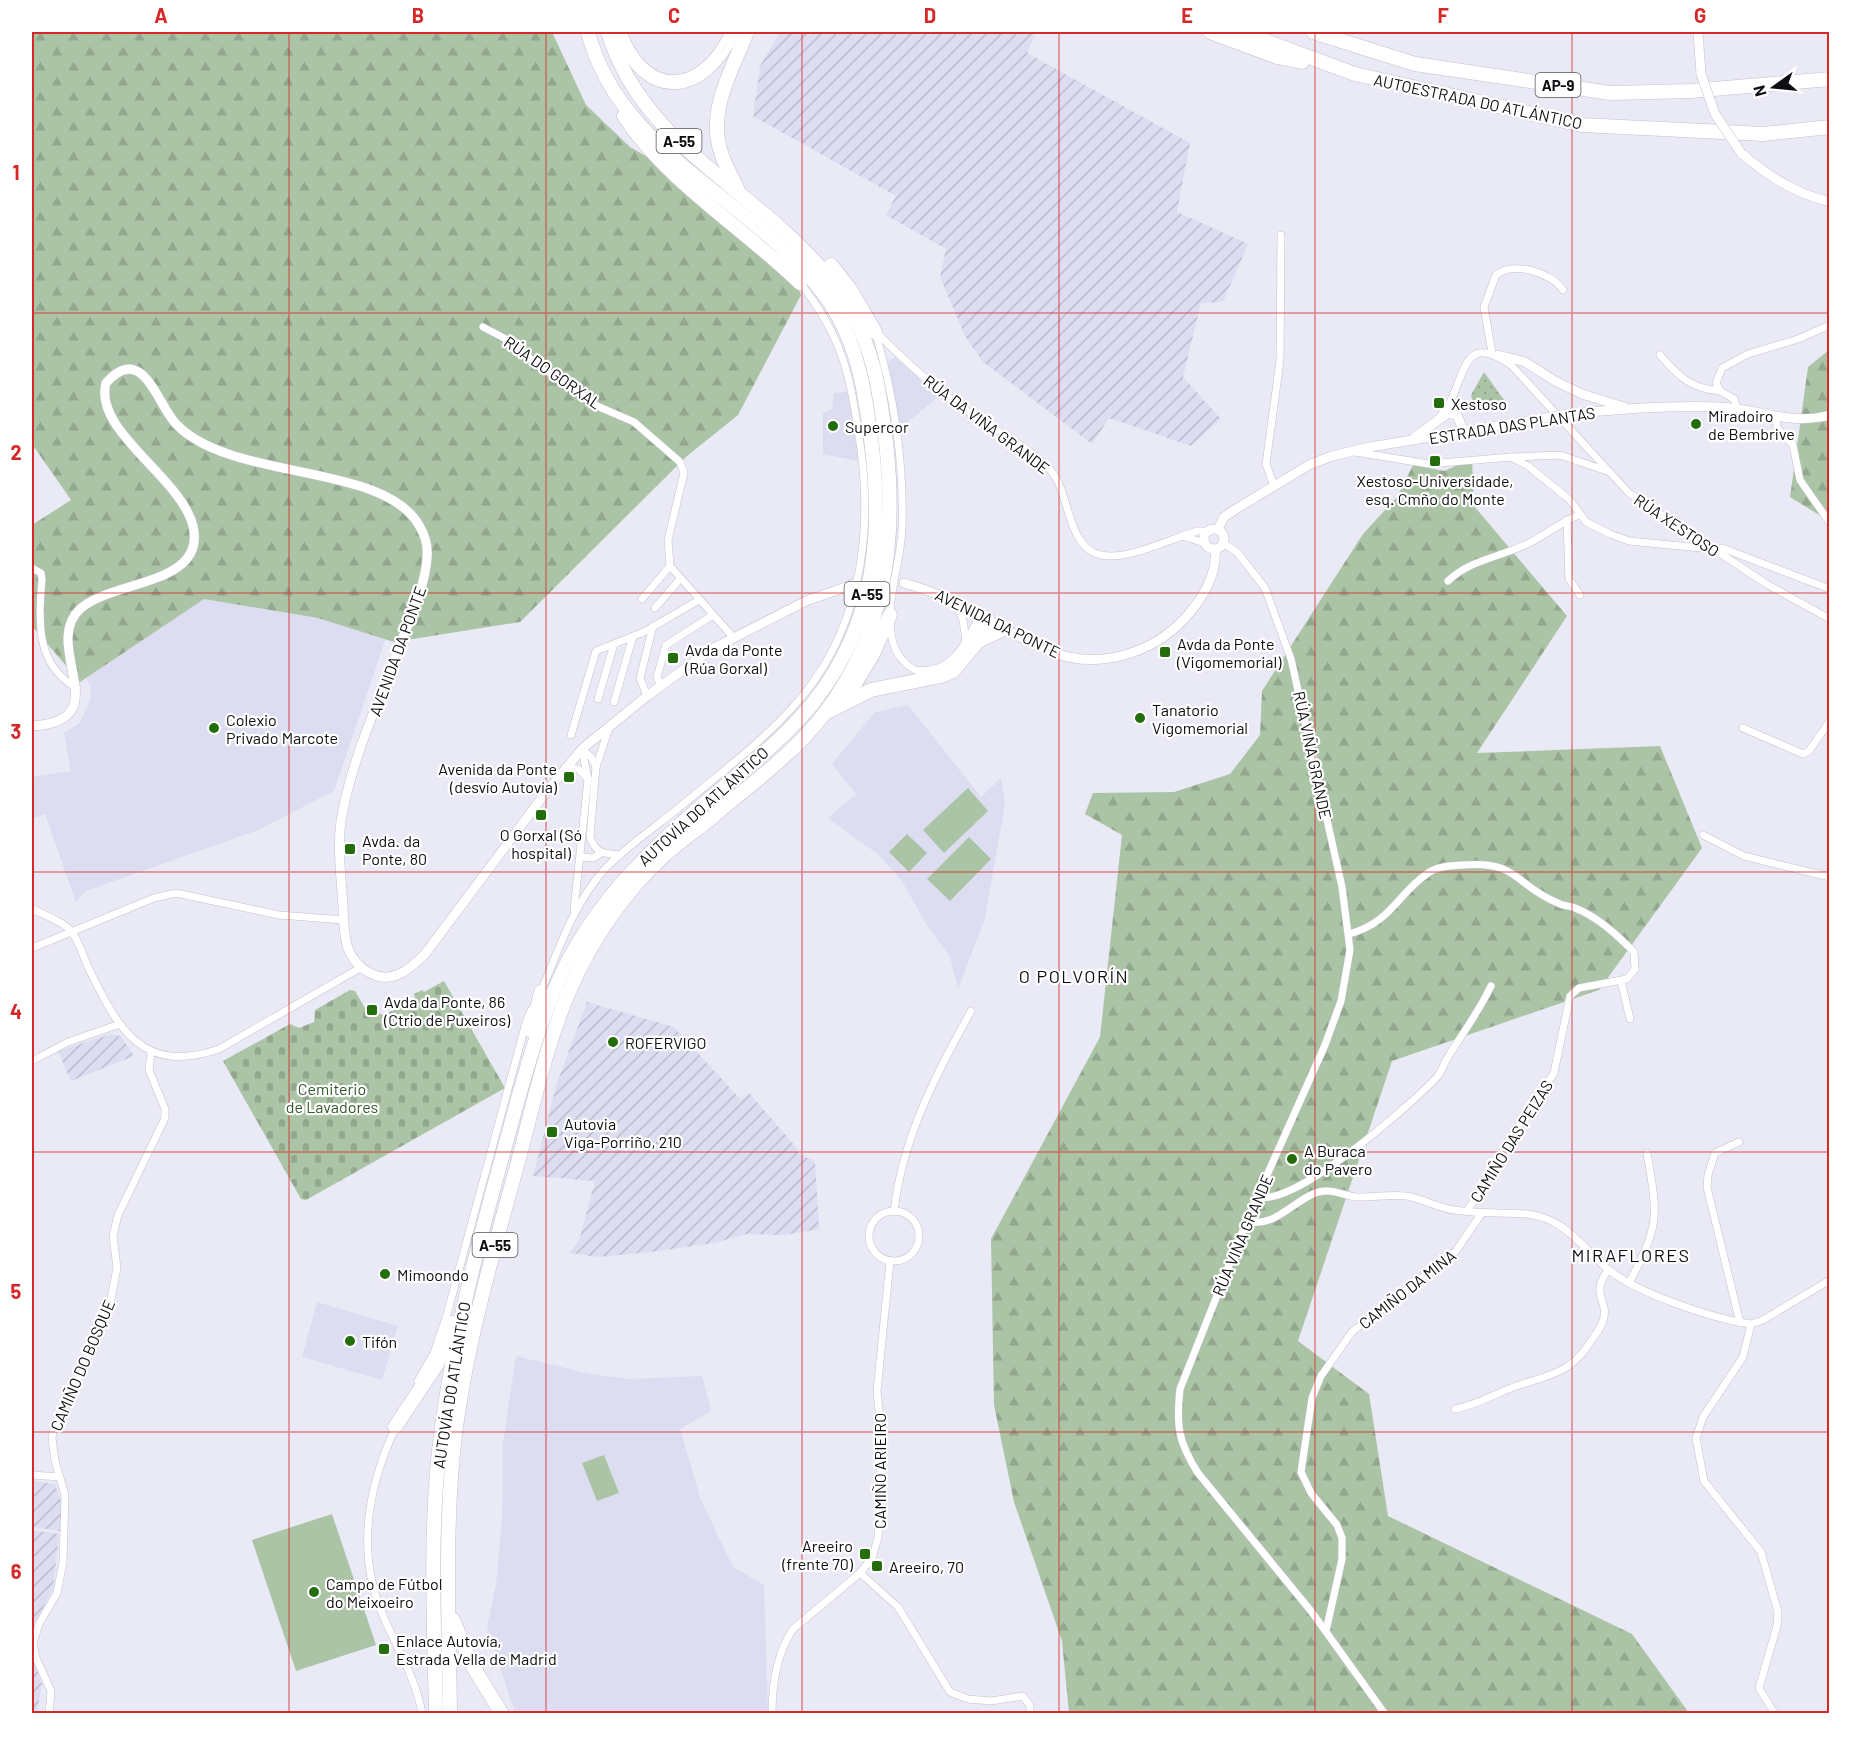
<svg xmlns="http://www.w3.org/2000/svg" width="1861" height="1745" font-family="Barlow,sans-serif">
	<style>
		.built { fill: #dcddf0 }
		.industrial { fill: url(#industrial-furrows) }
		.grass { fill: url(#grass-dots) }
		.forest { fill: url(#forest-firs) }
		.cemetery { fill: url(#cemetery-stones) }
		.pitch { fill: #acc4a6 }
		.lines { fill: none; stroke-linecap: round; stroke-linejoin: round }
		.minor-casing { stroke: #c2c2ce; stroke-width: 8 }
		.tertiary-casing { stroke: #c2c2ce; stroke-width: 10 }
		.motorway-casing { stroke: #c2c2ce; stroke-width: 15 }
		.minor { stroke: #fff; stroke-width: 7 }
		.tertiary { stroke: #fff; stroke-width: 9 }
		.motorway { stroke: #fff; stroke-width: 14 }
		.tertiary-bridge-casing { stroke: #c2c2ce; stroke-width: 10; stroke-linecap: butt }
		.tertiary-bridge { stroke: #fff; stroke-width: 9 }
		.grid { fill: none; stroke: #d62828; stroke-width: 1.5; stroke-opacity: 0.55 }
		.poi-dot { fill: #236d0c; stroke: #fff; stroke-width: 2 }
		.labels { text-anchor: middle; dominant-baseline: central; stroke-width: 4.5; stroke-linejoin: round; paint-order: stroke }
		.shield { fill: #fff; stroke: #565659; stroke-width: 1.5 }
		.shield-label { font-size: 15px; font-weight: bold; fill: #0e0e12 }
		.street-label { font-size: 16px; fill: #0e0e12; stroke: #fff }
		.poi-label { font-size: 16px; fill: #0e0e12; stroke: #fff; text-anchor: start }
		.park-label { font-size: 16px; fill: #33592b; stroke: #fff }
		.neighbourhood-label { font-size: 18px; letter-spacing: 1.5px; fill: #0e0e12; stroke: #fff }
		.neatline { fill: none; stroke: #d62828; stroke-width: 2 }
		.grid-label { font-size: 20px; text-anchor: middle; font-weight: bold; fill: #d62828 }
	</style>
	<defs>
		<pattern id="industrial-furrows" width="10" height="10" patternUnits="userSpaceOnUse" patternTransform="scale(1.5)"><rect width="10" height="10" fill="#dcddf0"/><path d="M-1 1l2-2M0 10L10 0M9 11l2-2" fill="none" stroke="#bcbccd"/></pattern>
		<pattern id="grass-dots" width="8" height="8" patternUnits="userSpaceOnUse" patternTransform="scale(1.5)"><rect width="8" height="8" fill="#acc4a6"/><path d="M2 2h.1M6 6h.1" fill="none" stroke="#93a78e" stroke-width="1.8" stroke-linecap="round"/></pattern>
		<pattern id="forest-firs" width="22" height="20" patternUnits="userSpaceOnUse" patternTransform="scale(1.5)"><rect width="22" height="20" fill="#acc4a6"/><path d="M5 1l3.5 6h-7zM16 11l3.5 6h-7z" fill="#93a78e"/></pattern>
		<pattern id="cemetery-stones" width="16" height="16" patternUnits="userSpaceOnUse" patternTransform="scale(1.5)"><rect width="16" height="16" fill="#acc4a6"/><path d="M2 7V4a2 2 0 0 1 4 0v3zM10 15v-3a2 2 0 0 1 4 0v3z" fill="#93a78e"/></pattern>
	</defs>
	<rect width="100%" height="100%" fill="#e9eaf6"/>
	<g class="built">
		<path d="M895 357 939 396 902 427H897L888 362Z"/>
		<path d="M850 391 855 424 859 461 823 454V413L832 409 834 393Z"/>
		<path d="M232 559 390 626 334 791 258 830 86 891 76 902 45 814 32 819V777L71 771 64 733 80 723 91 697 90 685 80 667Z"/>
		<path d="M908 705 981 797 1001 778 1005 804 985 918 958 989 950 957 926 924 902 881 879 855 828 818 856 794 832 764 875 712Z"/>
		<path d="M317 1302 398 1326 382 1380 302 1357Z"/>
		<path d="M516 1356 590 1374 629 1379 702 1376 711 1411 680 1429 701 1500 733 1567 764 1585 768 1713H515L487 1627 496 1585 502 1521 503 1442Z"/>
	</g>
	<g class="industrial">
		<path d="M780 32H1036L1027 53 1190 143 1177 212 1248 244 1223 302 1201 303 1183 377 1221 419 1191 446 1109 418 1092 444 983 362 965 336 940 277 946 249 886 215 896 196 753 116 760 66Z"/>
		<path d="M587 1002 674 1027 741 1100 749 1093 796 1147 798 1154 815 1161 819 1229 784 1235 747 1234 714 1243 651 1252 598 1257 569 1253 579 1241 595 1181 533 1176 557 1083Z"/>
		<path d="M111 1034 121 1036 134 1056 71 1081 58 1051Z"/>
		<path d="M32 1481 55 1484 62 1504 60 1531 32 1527Z"/>
		<path d="M32 1530 59 1534 53 1589 32 1629Z"/>
		<path d="M32 1657 42 1684 37 1713H32Z"/>
	</g>
	<path class="grass" d="M1484 372 1504 400 1473 403 1471 395Z"/>
	<g class="forest">
		<path d="M32 32H552L586 105 630 147 708 192 788 263 801 295 738 415 687 456 520 622 394 642 318 618 204 599 80 682 32 626V525L71 500 32 444Z"/>
		<path d="M1829 350V521L1790 497 1808 367Z"/>
		<path d="M1472 459 1474 506 1567 616 1477 753 1660 746 1702 848 1599 990 1392 1061 1298 1341 1369 1394 1388 1516 1632 1634 1689 1713H1069L1062 1641 1014 1502 994 1405 991 1239 1100 1037 1122 835 1085 814 1093 793 1174 792 1230 774 1260 735 1262 691 1363 534 1397 497 1413 465 1444 471Z"/>
	</g>
	<path class="cemetery" d="M444 981 505 1088 306 1200 301 1199 223 1061 290 1024 299 1028 314 1022 315 1010 350 990 355 991 366 1010 385 1015 415 997 414 994 422 990 424 992Z"/>
	<g class="pitch">
		<path d="M968 788 988 811 944 853 923 830Z"/>
		<path d="M907 834 927 853 909 872 889 852Z"/>
		<path d="M969 837 991 859 950 901 927 879Z"/>
		<path d="M604 1455 619 1493 597 1501 582 1463Z"/>
		<path d="M332 1514 376 1645 296 1671 252 1540Z"/>
	</g>
	<g class="lines">
		<g class="minor-casing">
			<g id="minor">
				<path d="M483 327 504 338 541 367 597 406 634 422 680 462 684 473 668 540 670 566 733 637"/>
				<path d="M875 332C894 393 904 463 902 528 901 562 886 599 891 633 893 649 901 662 915 670 952 676 966 643 980 615"/>
				<path d="M877 333C905 361 934 388 967 411 992 429 1032 448 1052 472 1070 494 1067 548 1101 555 1129 561 1171 538 1198 531H1207"/>
				<path d="M1492 353 1484 307 1496 275C1513 261 1551 272 1563 290"/>
				<path d="M1660 355C1678 376 1691 389 1720 391"/>
				<path d="M1737 408 1734 399 1720 391 1716 383 1722 368 1748 354 1798 339 1830 325"/>
				<path d="M1776 417 1777 428 1793 445 1800 480 1830 523"/>
				<path d="M1439 418C1443 411 1449 405 1452 398 1467 363 1469 335 1512 366L1629 493 1768 585 1830 619"/>
				<path d="M1355 452 1429 464 1511 457 1528 466 1570 500 1586 522 1610 534 1629 541 1712 549"/>
				<path d="M1511 457 1560 455 1610 472"/>
				<path d="M1274 486 1266 464 1280 361 1281 235"/>
				<path d="M1567 520 1569 579 1580 595"/>
				<path d="M1182 536 1205 543"/>
				<path d="M1223 543 1237 552 1265 588 1291 659 1342 887 1350 950 1341 1001 1325 1045 1247 1220 1180 1389C1176 1425 1178 1442 1198 1473L1311 1611 1385 1714"/>
				<path d="M1718 553 1722 548 1830 589"/>
				<path d="M32 568 41 573 42 580C38 621 36 666 77 688"/>
				<path d="M1448 581C1471 559 1502 557 1529 543 1547 534 1561 522 1579 515"/>
				<path d="M642 599 670 566"/>
				<path d="M955 603 963 620 966 641"/>
				<path d="M655 608 679 580"/>
				<path d="M661 686 657 677 666 645 713 615"/>
				<path d="M647 696 640 678 653 626"/>
				<path d="M598 699 614 644"/>
				<path d="M614 702 633 636"/>
				<path d="M609 728 596 767 590 837C595 853 604 854 620 855"/>
				<path d="M1743 728 1803 754 1809 751 1830 721"/>
				<path d="M571 735 596 651 644 632 699 600"/>
				<path d="M582 749 588 779"/>
				<path d="M582 749 591 757 596 767"/>
				<path d="M565 768 578 769 588 779 574 910"/>
				<path d="M1703 835 1744 856 1830 877"/>
				<path d="M582 857 593 858 601 853"/>
				<path d="M32 909C44 915 62 921 71 931 78 940 83 954 87 965 117 1026 140 1076 219 1049L360 968"/>
				<path d="M1349 934C1392 922 1396 895 1428 873 1438 866 1451 866 1463 865 1519 860 1515 886 1558 903 1563 906 1570 906 1575 908 1598 917 1617 935 1634 952L1635 969 1627 979 1579 988 1570 996 1554 1073 1508 1141 1492 1173 1467 1211"/>
				<path d="M32 948 154 898 176 893 279 915 344 920"/>
				<path d="M1621 981 1630 1019"/>
				<path d="M540 994C559 950 572 906 604 870 626 846 656 827 681 806 719 774 760 744 793 707 858 636 873 542 861 450 851 381 845 339 800 283"/>
				<path d="M32 1061 68 1042 120 1024"/>
				<path d="M1739 1142 1715 1153 1708 1175 1707 1187 1740 1323"/>
				<path d="M1257 1196C1291 1211 1413 1103 1437 1077 1442 1071 1444 1063 1448 1057 1464 1031 1478 1013 1491 986"/>
				<circle cx="894" cy="1236" r="25"/>
				<path d="M894 1212C902 1139 936 1074 971 1011"/>
				<path d="M1247 1220C1275 1232 1299 1192 1325 1191 1336 1190 1346 1196 1356 1197 1374 1198 1393 1193 1411 1197 1425 1200 1439 1208 1454 1210 1479 1214 1503 1212 1527 1214 1567 1219 1581 1247 1608 1269 1636 1293 1714 1319 1751 1324L1763 1320 1830 1280"/>
				<path d="M1629 1283C1660 1224 1658 1217 1647 1153"/>
				<path d="M1751 1324 1743 1357 1703 1417 1696 1438 1704 1481 1761 1552 1778 1612 1777 1626 1759 1688 1775 1714"/>
				<path d="M418 1381 434 1353 446 1318 527 1019 532 1009"/>
				<path d="M1455 1409C1476 1405 1491 1396 1511 1388 1545 1375 1570 1376 1591 1341 1595 1335 1601 1328 1603 1321 1610 1300 1589 1297 1608 1270"/>
				<path d="M396 1426C367 1489 355 1555 385 1620 398 1650 417 1681 422 1714"/>
				<path d="M32 1475 60 1477"/>
				<path d="M860 1573 898 1607 950 1692 968 1699 991 1701 1023 1696 1030 1706V1714"/>
				<path d="M1326 1631 1342 1559V1538L1337 1525 1311 1493 1301 1472 1312 1398 1321 1376 1352 1332 1456 1251 1481 1214"/>
				<path d="M49 1714 51 1691 36 1658 33 1643 39 1624 57 1593 63 1562 65 1495 55 1461 52 1438 54 1427 82 1372 111 1299 117 1268 113 1236 118 1215 165 1118V1109L149 1070 151 1052"/>
				<path d="M772 1714C772 1685 777 1653 793 1629L860 1573 872 1558 878 1538 882 1440 877 1391 890 1261"/>
			</g>
		</g>
		<g class="tertiary-casing">
			<g id="tertiary">
				<path d="M1698 32 1701 74"/>
				<path d="M1741 153C1768 176 1794 193 1830 202"/>
				<path d="M1498 355 1525 362 1555 381 1582 394 1624 407"/>
				<path d="M1568 414C1618 409 1670 405 1720 407 1760 409 1789 426 1830 415"/>
				<path d="M1415 437 1448 413 1457 415 1464 432"/>
				<circle cx="1214" cy="539" r="10"/>
				<path d="M1218 529 1224 517 1236 509 1309 465 1332 456 1370 447 1545 418"/>
				<path d="M904 583C960 598 1000 631 1052 652 1098 670 1152 654 1185 618 1201 601 1218 574 1215 549"/>
				<path d="M32 726C120 721 40 646 80 609 111 580 207 586 193 526 181 477 93 431 106 383 143 341 157 405 177 425 233 482 386 462 420 527 426 537 428 547 427 558 425 585 413 612 403 637 382 693 355 751 343 810 336 841 341 874 343 906 344 932 343 959 370 973 392 985 410 969 425 954L544 795 582 749 647 696 712 649 806 601 854 584"/>
			</g>
		</g>
		<g class="motorway-casing">
			<g id="motorway">
				<path d="M619 32C646 102 703 96 733 32"/>
				<path d="M1210 32 1277 57 1302 62"/>
				<path d="M1241 32 1355 74 1582 125 1763 134 1830 127"/>
				<path d="M1313 32 1415 64 1610 93 1691 91 1830 79"/>
				<path d="M624 116C666 181 745 229 800 283"/>
				<path d="M737 188C731 175 723 162 720 149 708 109 733 68 747 32"/>
				<path d="M831 265 850 289 875 332"/>
				<path d="M978 641 1006 628"/>
				<path d="M844 702 873 654 890 615"/>
				<path d="M827 712 871 690 941 676 953 671 978 641 987 618"/>
				<path d="M532 1031 541 992"/>
				<path d="M395 1427 437 1364 453 1323"/>
				<path d="M453 1620 472 1665 502 1714"/>
				<path d="M436 1714C434 1621 429 1526 441 1434 453 1341 476 1251 501 1161 519 1096 535 1029 564 969 598 900 650 850 707 801 743 770 783 740 813 703 885 612 884 508 865 399 859 362 847 324 823 293 753 198 619 154 588 32"/>
				<path d="M450 1714C449 1621 444 1527 455 1434 467 1342 493 1252 518 1162 535 1098 549 1030 579 970 603 922 638 875 680 842 693 832 706 823 718 812 754 782 795 752 824 714 899 616 899 499 877 383 844 210 654 185 608 32"/>
			</g>
		</g>
		<use href="#minor" class="minor"/>
		<use href="#tertiary" class="tertiary"/>
		<use href="#motorway" class="motorway"/>
		<g class="tertiary-bridge-casing">
			<g id="tertiary-bridge">
				<path d="M1701 74 1715 114 1741 153"/>
				<path d="M1545 418 1568 414"/>
			</g>
		</g>
		<use href="#tertiary-bridge" class="tertiary-bridge"/>
	</g>
	<path class="grid" d="M289 32V1714M546 32V1714M802 32V1714M1059 32V1714M1315 32V1714M1572 32V1714M32 313H1830M32 593H1830M32 872H1830M32 1152H1830M32 1432H1830"/>
	<g class="poi-dot">
		<rect x="1433" y="397" width="12" height="12" rx="3"/>
		<circle cx="1696" cy="424" r="6"/>
		<circle cx="833" cy="426" r="6"/>
		<rect x="1429" y="455" width="12" height="12" rx="3"/>
		<rect x="1159" y="646" width="12" height="12" rx="3"/>
		<rect x="667" y="652" width="12" height="12" rx="3"/>
		<circle cx="1140" cy="718" r="6"/>
		<circle cx="214" cy="728" r="6"/>
		<rect x="563" y="771" width="12" height="12" rx="3"/>
		<rect x="535" y="809" width="12" height="12" rx="3"/>
		<rect x="344" y="843" width="12" height="12" rx="3"/>
		<rect x="366" y="1004" width="12" height="12" rx="3"/>
		<circle cx="613" cy="1042" r="6"/>
		<rect x="546" y="1126" width="12" height="12" rx="3"/>
		<circle cx="1292" cy="1159" r="6"/>
		<circle cx="385" cy="1274" r="6"/>
		<circle cx="350" cy="1341" r="6"/>
		<rect x="859" y="1548" width="12" height="12" rx="3"/>
		<rect x="871" y="1560" width="12" height="12" rx="3"/>
		<circle cx="314" cy="1592" r="6"/>
		<rect x="378" y="1643" width="12" height="12" rx="3"/>
	</g>
	<g class="labels">
		<g class="shield">
			<rect x="1535.5" y="73" width="45" height="24" rx="4.5"/>
			<rect x="656.5" y="129" width="45" height="24" rx="4.5"/>
			<rect x="844.5" y="582" width="45" height="24" rx="4.5"/>
			<rect x="472.5" y="1233" width="45" height="24" rx="4.5"/>
		</g>
		<g class="shield-label">
			<text x="1558" y="85">AP-9</text>
			<text x="679" y="141">A-55</text>
			<text x="867" y="594">A-55</text>
			<text x="495" y="1245">A-55</text>
		</g>
		<g class="street-label">
			<text transform="translate(1478 101) rotate(12)">AUTOESTRADA DO ATLÁNTICO</text>
			<text transform="translate(553 372) rotate(35)">RÚA DO GORXAL</text>
			<text transform="translate(987 424) rotate(37)">RÚA DA VIÑA GRANDE</text>
			<text transform="translate(1512 425) rotate(-9)">ESTRADA DAS PLANTAS</text>
			<text transform="translate(1677 525) rotate(34)">RÚA XESTOSO</text>
			<text transform="translate(998 623) rotate(26)">AVENIDA DA PONTE</text>
			<text transform="translate(397 651) rotate(-70)">AVENIDA DA PONTE</text>
			<text transform="translate(1313 755) rotate(78)">RÚA VIÑA GRANDE</text>
			<text transform="translate(703 806) rotate(-42)">AUTOVÍA DO ATLÁNTICO</text>
			<text transform="translate(1511 1141) rotate(-58)">CAMIÑO DAS PEIZAS</text>
			<text transform="translate(1242 1235) rotate(-67)">RÚA VIÑA GRANDE</text>
			<text transform="translate(1407 1289) rotate(-38)">CAMIÑO DA MINA</text>
			<text transform="translate(82 1365) rotate(-67)">CAMIÑO DO BOSQUE</text>
			<text transform="translate(451 1385) rotate(-81)">AUTOVÍA DO ATLÁNTICO</text>
			<text transform="translate(879 1471) rotate(-90)">CAMIÑO ARIEIRO</text>
		</g>
		<g class="poi-label">
			<text x="1451" y="403">Xestoso</text>
			<text x="1708" y="415">Miradoiro<tspan x="1708" dy="18">de Bembrive</tspan></text>
			<text x="845" y="426">Supercor</text>
			<text x="1435" y="480" text-anchor="middle">Xestoso-Universidade,<tspan x="1435" dy="18">esq. Cmño do Monte</tspan></text>
			<text x="1177" y="643">Avda da Ponte<tspan x="1177" dy="18">(Vigomemorial)</tspan></text>
			<text x="685" y="649">Avda da Ponte<tspan x="685" dy="18">(Rúa Gorxal)</tspan></text>
			<text x="1152" y="709">Tanatorio<tspan x="1152" dy="18">Vigomemorial</tspan></text>
			<text x="226" y="719">Colexio<tspan x="226" dy="18">Privado Marcote</tspan></text>
			<text x="557" y="768" text-anchor="end">Avenida da Ponte<tspan x="557" dy="18">(desvío Autovía)</tspan></text>
			<text x="541" y="834" text-anchor="middle">O Gorxal (Só<tspan x="541" dy="18">hospital)</tspan></text>
			<text x="362" y="840">Avda. da<tspan x="362" dy="18">Ponte, 80</tspan></text>
			<text x="384" y="1001">Avda da Ponte, 86<tspan x="384" dy="18">(Ctrio de Puxeiros)</tspan></text>
			<text x="625" y="1042">ROFERVIGO</text>
			<text x="564" y="1123">Autovia<tspan x="564" dy="18">Viga-Porriño, 210</tspan></text>
			<text x="1304" y="1150">A Buraca<tspan x="1304" dy="18">do Pavero</tspan></text>
			<text x="397" y="1274">Mimoondo</text>
			<text x="362" y="1341">Tifón</text>
			<text x="853" y="1545" text-anchor="end">Areeiro<tspan x="853" dy="18">(frente 70)</tspan></text>
			<text x="889" y="1566">Areeiro, 70</text>
			<text x="326" y="1583">Campo de Fútbol<tspan x="326" dy="18">do Meixoeiro</tspan></text>
			<text x="396" y="1640">Enlace Autovía,<tspan x="396" dy="18">Estrada Vella de Madrid</tspan></text>
		</g>
		<g class="park-label">
			<text x="332" y="1088">Cemiterio<tspan x="332" dy="18">de Lavadores</tspan></text>
		</g>
		<g class="neighbourhood-label">
			<text x="1074" y="976">O POLVORÍN</text>
			<text x="1631" y="1255">MIRAFLORES</text>
		</g>
	</g>
	<rect width="1861" height="1745" fill="none" stroke="#ffffff" stroke-width="66"/>
	<g transform="translate(1774 87) rotate(255)" stroke="#ffffff" stroke-width="4.5" paint-order="stroke">
	<path d="M0-4.5L10 22L0 15L-10 22Z" fill="#0e0e12"/>
	<text y="-9" font-size="16" font-weight="bold" text-anchor="middle" fill="#0e0e12">N</text>
	</g>
	<rect x="33" y="33" width="1795" height="1679" class="neatline"/>
	<g class="grid-label">
		<text x="161" y="23">A</text>
		<text x="418" y="23">B</text>
		<text x="674" y="23">C</text>
		<text x="930" y="23">D</text>
		<text x="1187" y="23">E</text>
		<text x="1443" y="23">F</text>
		<text x="1700" y="23">G</text>
		<text x="16" y="180">1</text>
		<text x="16" y="460">2</text>
		<text x="16" y="739">3</text>
		<text x="16" y="1019">4</text>
		<text x="16" y="1299">5</text>
		<text x="16" y="1579">6</text>
	</g>
</svg>
